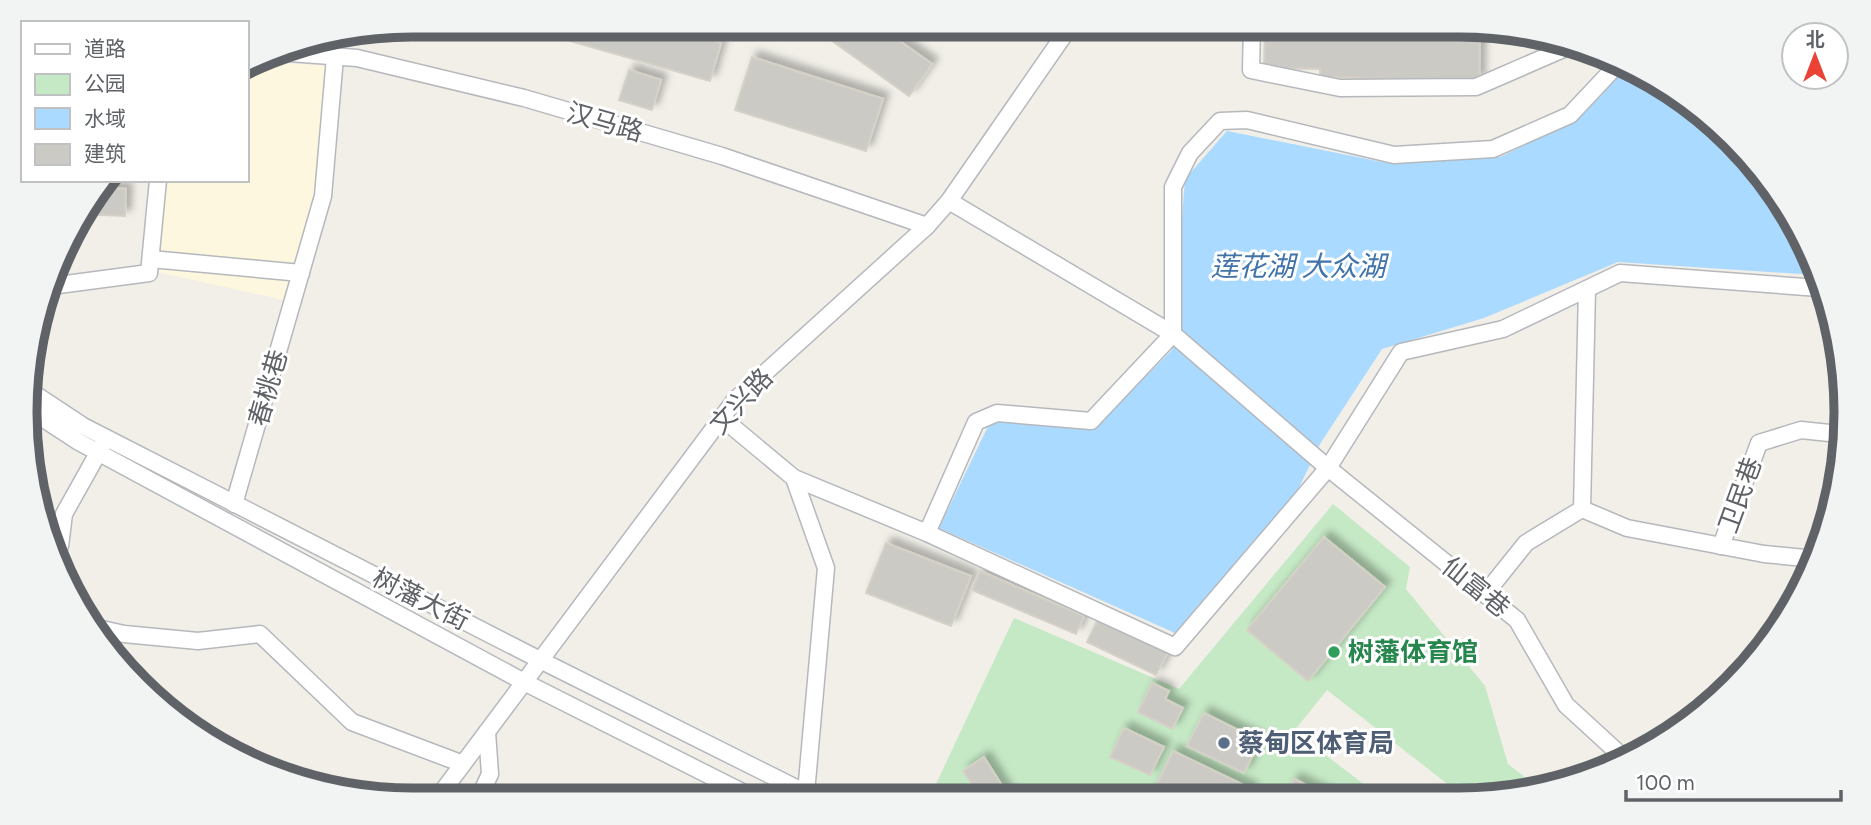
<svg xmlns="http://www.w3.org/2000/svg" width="1871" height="825" font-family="Figtree,'Noto Sans SC',sans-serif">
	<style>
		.commercial { fill: #fef7e0 }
		.green { fill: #c5e8c5 }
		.water { fill: #aadaff }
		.building { fill: #cccac5; stroke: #d6d1c6; stroke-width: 2; filter: url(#shadow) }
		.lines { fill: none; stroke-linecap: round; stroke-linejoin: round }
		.minor-casing { stroke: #b5b8bc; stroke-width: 19 }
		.minor { stroke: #fff; stroke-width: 16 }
		.leisure-dot { fill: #2e9e5b; stroke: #fff; stroke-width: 2.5 }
		.service-dot { fill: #5c6f8a; stroke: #fff; stroke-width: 2.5 }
		.labels { text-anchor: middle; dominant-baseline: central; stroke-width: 6; stroke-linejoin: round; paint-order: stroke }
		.street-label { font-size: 26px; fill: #5f6368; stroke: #fff }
		.leisure-label { font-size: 26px; font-weight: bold; fill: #27864d; stroke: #fff; text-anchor: start }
		.service-label { font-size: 26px; font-weight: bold; fill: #4e5e75; stroke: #fff; text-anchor: start }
		.water-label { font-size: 28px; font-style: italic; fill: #4174aa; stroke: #fff }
		.rim { fill: none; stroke: #5f6368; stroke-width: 9 }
	</style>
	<defs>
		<filter id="shadow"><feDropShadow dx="6" dy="-6" stdDeviation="3.5" flood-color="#0004"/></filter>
	</defs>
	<rect width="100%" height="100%" fill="#f1efe8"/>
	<path class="commercial" d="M259 62 334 66 323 196 293 302 157 272 165 180H247V69Z"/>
	<path class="green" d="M1333 504 1410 567 1406 589 1485 686 1508 764 1540 789 1510 797H1464L1327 690 1294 731 1382 798 929 799 1014 618 1179 689Z"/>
	<path class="water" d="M1630 72 1715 121 1807 241 1816 275 1618 262 1484 318 1382 349 1320 444 1294 498 1175 633 939 528 992 418 1097 426 1172 350 1185 179 1227 131 1387 163 1500 157 1577 120 1620 75Z"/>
	<g class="building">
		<path d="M572 25H657L721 43 710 81 567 40Z"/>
		<path d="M810 25H877L932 64 909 96Z"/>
		<path d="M1265 25H1459L1480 28 1479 81 1320 77V69L1264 68Z"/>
		<path d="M752 57 883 99 866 151 735 110Z"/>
		<path d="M629 70 661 80 652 110 619 100Z"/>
		<path d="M101 188 126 189 125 216 80 214Z"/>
		<path d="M1324 537 1385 587 1308 681 1247 630Z"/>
		<path d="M886 543 971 576 951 626 866 593Z"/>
		<path d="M980 571 1084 616 1076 634 972 590Z"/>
		<path d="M1098 619 1168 652 1156 675 1087 642Z"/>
		<path d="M1152 683 1169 691 1165 699 1183 708 1172 729 1138 712Z"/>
		<path d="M1204 713 1260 741 1244 773 1187 746Z"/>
		<path d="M1124 728 1164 747 1150 775 1110 757Z"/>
		<path d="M1173 751 1252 789 1248 798H1155L1151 796Z"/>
		<path d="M984 757 1010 798 1009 799H982L963 771Z"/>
		<path d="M1294 779 1333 798H1285Z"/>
	</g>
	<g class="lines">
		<g class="minor-casing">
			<g id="minor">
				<path d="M1252 25 1251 70 1340 88 1476 87 1575 44"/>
				<path d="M276 52 357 58 524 98 722 156 927 226"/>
				<path d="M949 201 1173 334 1328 468 1517 620 1566 705 1626 760"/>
				<path d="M151 259 301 273"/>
				<path d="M51 286 149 273 158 180"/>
				<path d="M30 391 83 426 540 660 818 799"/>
				<path d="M30 410 79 442 524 682 756 799"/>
				<path d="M722 418 794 478 826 568 806 793"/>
				<path d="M794 478 927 533 1175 647 1328 468 1401 352 1503 329 1620 273 1819 288"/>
				<path d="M234 504 323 196 335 57"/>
				<path d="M1582 509 1587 289"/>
				<path d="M927 533 976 422 997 413 1091 421 1173 334V187L1190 153 1220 121 1247 120 1394 155 1493 149 1570 115 1617 65"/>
				<path d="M1721 546 1759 443 1801 430 1839 434"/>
				<path d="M57 550 60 546 64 514 102 446"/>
				<path d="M1485 594 1526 543 1582 509 1627 528 1764 554 1815 559"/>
				<path d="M93 627 124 634 198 641 260 634 352 722 463 764"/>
				<path d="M436 800 735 400 927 226 949 201 1071 25"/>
				<path d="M478 800 490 774 487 732"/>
			</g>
		</g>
		<use href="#minor" class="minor"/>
	</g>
	<circle class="leisure-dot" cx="1334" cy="652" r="7"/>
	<circle class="service-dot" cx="1224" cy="743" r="7"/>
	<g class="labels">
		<g class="street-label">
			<text transform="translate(605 122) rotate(16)">汉马路</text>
			<text transform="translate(268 388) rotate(-74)">春桃巷</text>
			<text transform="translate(741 401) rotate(-47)">文兴路</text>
			<text transform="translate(1740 495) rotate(-70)">卫民巷</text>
			<text transform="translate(1476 587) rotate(39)">仙富巷</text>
			<text transform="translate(421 599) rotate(27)">树藩大街</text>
		</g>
		<g class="leisure-label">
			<text x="1348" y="652">树藩体育馆</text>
		</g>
		<g class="service-label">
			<text x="1238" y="743">蔡甸区体育局</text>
		</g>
		<g class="water-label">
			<text x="1298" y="266">莲花湖 大众湖</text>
		</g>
	</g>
	<path d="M0 0H1871V825H0ZM412 37H1459A375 375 0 0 1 1834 412V413A375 375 0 0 1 1459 788H412A375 375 0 0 1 37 413V412A375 375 0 0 1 412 37Z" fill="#f2f3f3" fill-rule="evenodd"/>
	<path class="rim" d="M412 37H1459A375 375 0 0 1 1834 412V413A375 375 0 0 1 1459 788H412A375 375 0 0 1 37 413V412A375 375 0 0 1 412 37Z"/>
	<rect x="21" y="21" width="228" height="161" fill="#ffffff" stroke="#bfc1c3" stroke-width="2"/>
	<rect x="35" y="44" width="35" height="10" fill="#ffffff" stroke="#bfc1c3" stroke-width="2"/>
	<text x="84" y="56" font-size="21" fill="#5f6368">道路</text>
	<rect x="35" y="74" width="35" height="21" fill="#c5e8c5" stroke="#bfc1c3" stroke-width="2"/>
	<text x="84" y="91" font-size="21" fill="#5f6368">公园</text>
	<rect x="35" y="108" width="35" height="21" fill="#aadaff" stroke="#bfc1c3" stroke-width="2"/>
	<text x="84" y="126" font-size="21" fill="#5f6368">水域</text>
	<rect x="35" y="144" width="35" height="21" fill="#cccac5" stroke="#bfc1c3" stroke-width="2"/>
	<text x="84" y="161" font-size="21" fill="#5f6368">建筑</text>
	<g transform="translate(1815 56)"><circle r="33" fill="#ffffff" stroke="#bfc1c3" stroke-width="2"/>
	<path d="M0-5L12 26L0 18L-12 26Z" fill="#ea4335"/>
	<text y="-10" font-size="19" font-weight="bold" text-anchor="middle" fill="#5f6368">北</text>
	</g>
	<path d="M1626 790v10h215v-10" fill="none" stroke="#5f6368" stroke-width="3.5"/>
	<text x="1636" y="790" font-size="21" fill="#5f6368" stroke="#ffffff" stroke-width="5" paint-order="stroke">100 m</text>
</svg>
